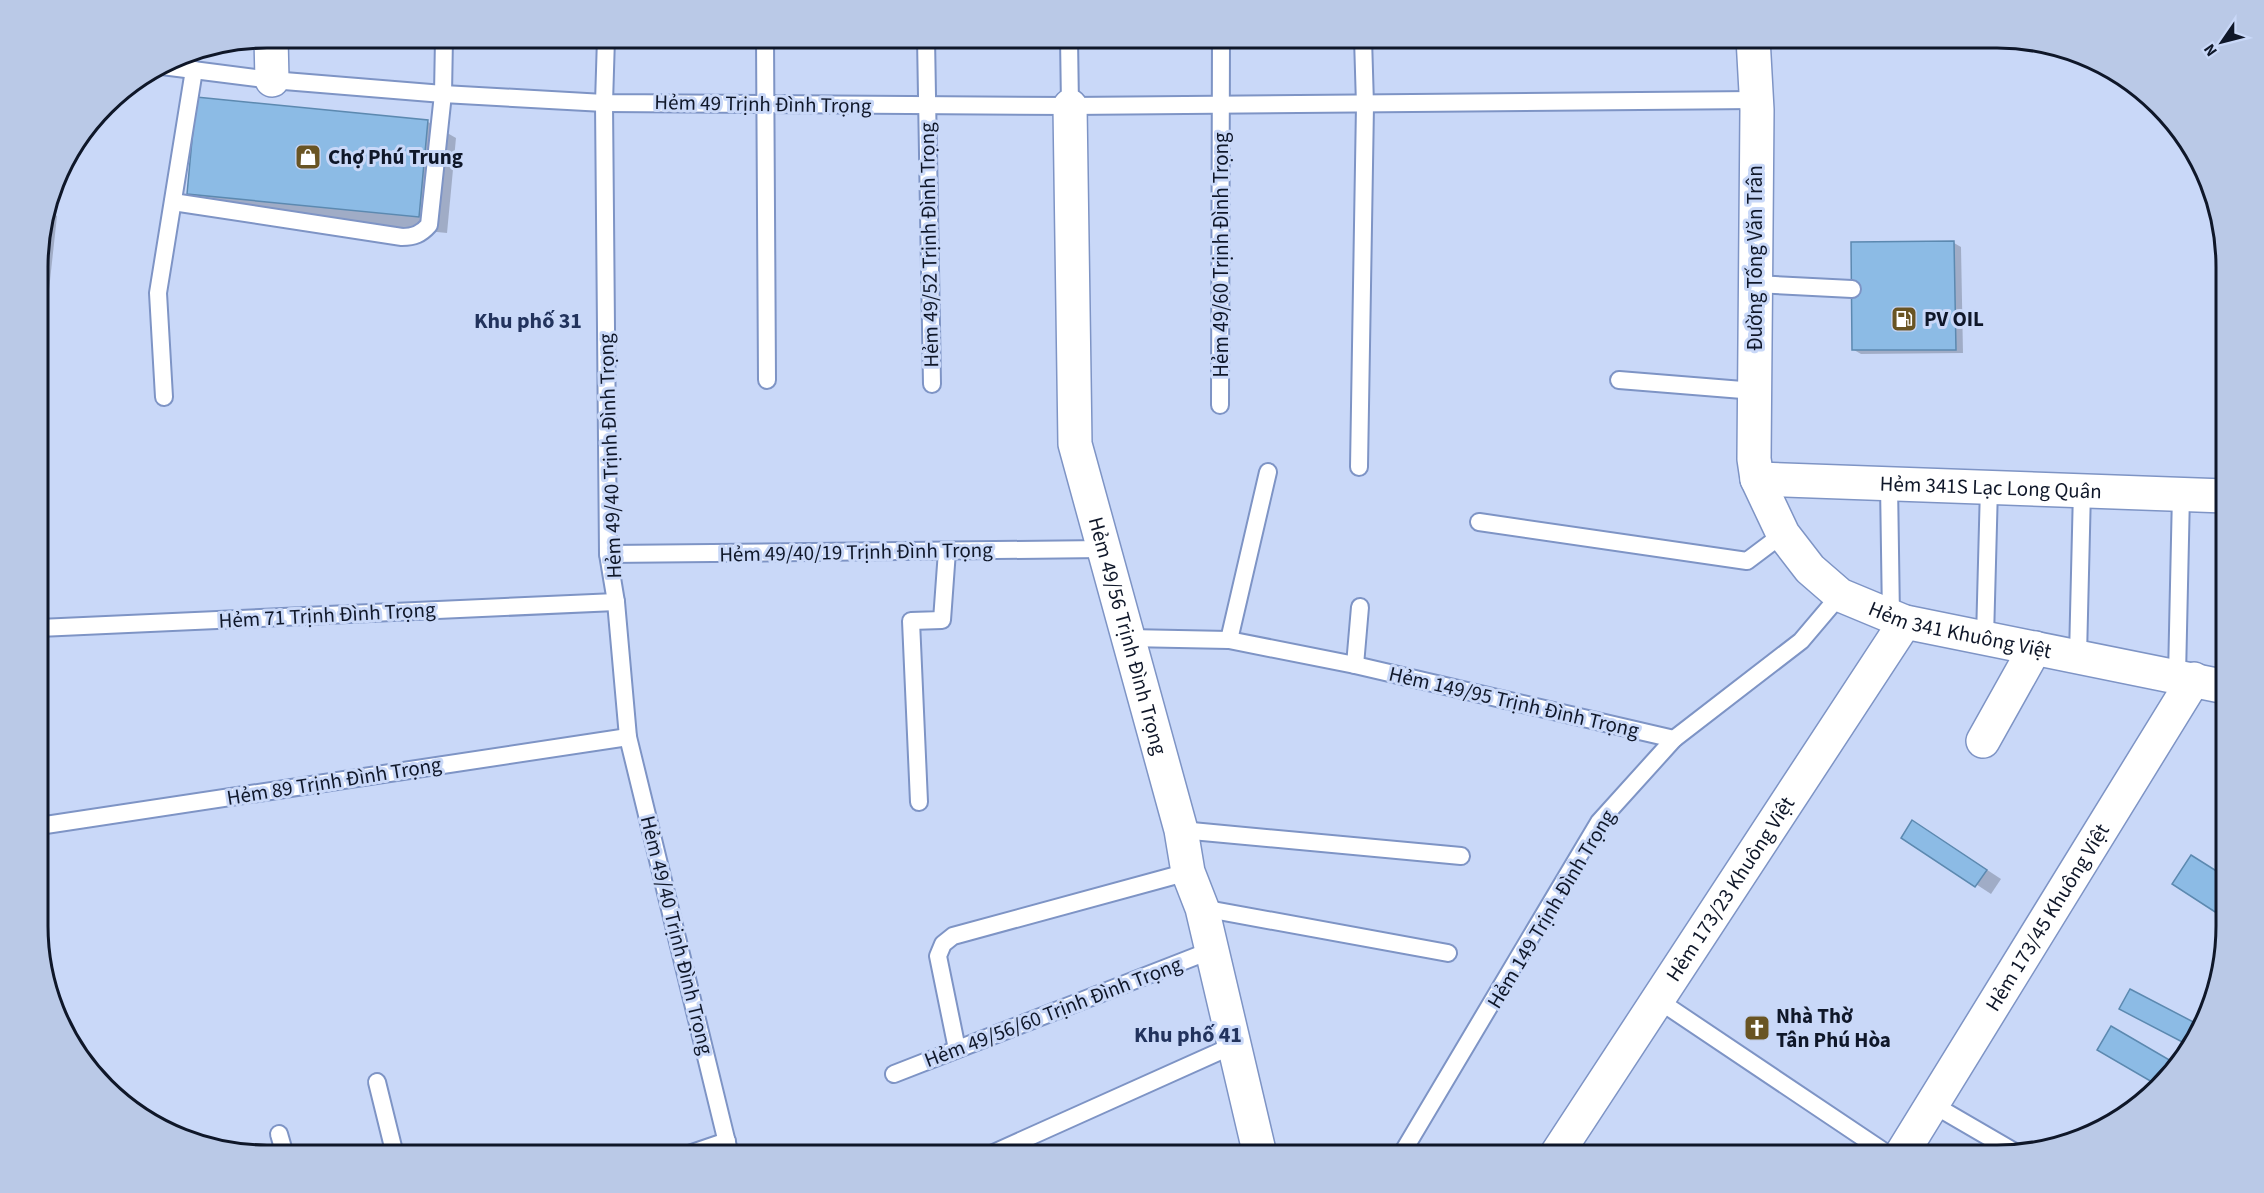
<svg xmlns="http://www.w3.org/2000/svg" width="2264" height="1193" font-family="'Source Sans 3',sans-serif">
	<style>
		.shadow { fill: #0003 }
		.building { fill: #8cbbe5; stroke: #5c89b0; stroke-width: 1.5 }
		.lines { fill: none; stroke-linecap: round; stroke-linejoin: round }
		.lane-casing { stroke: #7e94c5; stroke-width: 20 }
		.street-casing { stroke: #7e94c5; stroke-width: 36 }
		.lane { stroke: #fff; stroke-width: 16 }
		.street { stroke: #fff; stroke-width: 33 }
		.labels { text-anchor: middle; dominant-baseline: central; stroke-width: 6; stroke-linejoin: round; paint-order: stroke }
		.street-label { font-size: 21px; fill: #0f1729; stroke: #c9d8f8 }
		.poi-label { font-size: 21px; font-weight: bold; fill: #0f1729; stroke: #c9d8f8; text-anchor: start }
		.neighbourhood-label { font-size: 22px; font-weight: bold; fill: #22335d; stroke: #c9d8f8 }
		.rim { fill: none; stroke: #0f1729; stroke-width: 3 }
	</style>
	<rect width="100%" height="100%" fill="#c9d8f8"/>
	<g class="shadow">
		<path d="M428 122 456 138 447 233 217 210 189 193Z"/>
		<path d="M49 211 57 216 38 391V252Z"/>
		<path d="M1954 243 1961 247 1963 353 1861 354 1854 350Z"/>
		<path d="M1928 831 2001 879 1991 894 1904 837Z"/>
	</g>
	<g class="building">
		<path d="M196 97 428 120 419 217 187 194Z"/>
		<path d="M1954 241 1956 350H1852L1851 242Z"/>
		<path d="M1912 820 1987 870 1975 887 1901 838Z"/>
		<path d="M2191 855 2226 877V919L2172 884Z"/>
		<path d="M2130 989 2203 1027 2190 1046 2119 1009Z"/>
		<path d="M2111 1026 2178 1065 2169 1077 2159 1086 2097 1050Z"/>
	</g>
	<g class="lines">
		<g class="lane-casing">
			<g id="lane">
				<path d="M606 38 604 103 608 554 616 602 628 737 730 1155"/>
				<path d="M765 38 767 380"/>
				<path d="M926 38 932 384"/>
				<path d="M1069 38 1070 106"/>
				<path d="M162 66 272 80 443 94 604 103 1070 106 1756 100"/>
				<path d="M173 202 402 237C414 237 421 234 429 225L443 94 444 38"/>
				<path d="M1755 284 1852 289"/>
				<path d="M1619 380 1755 391"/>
				<path d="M164 397 158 293 194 70"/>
				<path d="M1220 405 1221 38"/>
				<path d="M1359 467 1365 105 1363 38"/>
				<path d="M1889 484 1891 617"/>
				<path d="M1479 522 1747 561 1783 534"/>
				<path d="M608 554 1104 549"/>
				<path d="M39 628 616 602"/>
				<path d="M1128 638 1229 640 1355 665 1674 739"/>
				<path d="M1985 638 1989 487"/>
				<path d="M1229 640 1268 472"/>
				<path d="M2078 656 2082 490"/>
				<path d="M1355 665 1360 607"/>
				<path d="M2177 676 2181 494"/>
				<path d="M919 802 911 621 942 620 947 551"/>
				<path d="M39 826 628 737"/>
				<path d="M1181 830 1461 856"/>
				<path d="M1202 908 1448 953"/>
				<path d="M1658 1000 1889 1155"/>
				<path d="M957 1049 938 956 943 944 953 936 1188 872"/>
				<path d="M894 1074 1212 950"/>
				<path d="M377 1082 395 1155"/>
				<path d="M1932 1104 2018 1154"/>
				<path d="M279 1134 285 1155"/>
				<path d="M686 1155 727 1141"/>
				<path d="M989 1155 1234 1045"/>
				<path d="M1401 1155 1599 822 1674 739 1801 641 1840 595"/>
			</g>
		</g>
		<g class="street-casing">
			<g id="street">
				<path d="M271 38 272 80"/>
				<path id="s1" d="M1753 38 1757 110 1754 459 1757 479 1783 534 1810 569 1840 595 1905 622 2226 687"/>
				<path id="s2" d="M1070 106 1075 444 1181 830 1188 872 1202 908 1260 1155"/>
				<path id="s3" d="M1757 479 2225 496"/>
				<path d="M1983 741 2035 648"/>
				<path id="s4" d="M1556 1155 1905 622"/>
				<path id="s5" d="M1901 1155 2194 679"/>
			</g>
		</g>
		<use href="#lane" class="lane"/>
		<use href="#street" class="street"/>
	</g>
	<defs>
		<g id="shop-square" transform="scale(1.35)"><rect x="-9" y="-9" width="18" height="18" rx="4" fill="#695423" stroke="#c9d8f8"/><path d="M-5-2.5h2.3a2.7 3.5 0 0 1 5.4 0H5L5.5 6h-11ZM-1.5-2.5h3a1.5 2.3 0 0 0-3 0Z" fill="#fff"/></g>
		<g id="fuel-square" transform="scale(1.35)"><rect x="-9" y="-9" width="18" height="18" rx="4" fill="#695423" stroke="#c9d8f8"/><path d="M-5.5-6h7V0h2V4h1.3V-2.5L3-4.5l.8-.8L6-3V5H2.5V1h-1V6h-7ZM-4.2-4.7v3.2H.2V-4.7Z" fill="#fff"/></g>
		<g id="church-square" transform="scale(1.35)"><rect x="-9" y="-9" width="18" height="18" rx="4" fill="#695423" stroke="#c9d8f8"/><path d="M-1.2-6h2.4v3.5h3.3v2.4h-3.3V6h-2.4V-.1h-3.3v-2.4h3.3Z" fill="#fff"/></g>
	</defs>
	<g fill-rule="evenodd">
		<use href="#shop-square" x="308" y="157"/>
		<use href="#fuel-square" x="1904" y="319"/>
		<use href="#church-square" x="1757" y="1028"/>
	</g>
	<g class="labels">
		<g class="street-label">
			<text transform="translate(763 104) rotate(1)">Hẻm 49 Trịnh Đình Trọng</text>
			<text transform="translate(929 245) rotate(-91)">Hẻm 49/52 Trịnh Đình Trọng</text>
			<text transform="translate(1221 255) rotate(-90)">Hẻm 49/60 Trịnh Đình Trọng</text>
			<text transform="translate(1755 258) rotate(-90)">Đường Tống Văn Trân</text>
			<text transform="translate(610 456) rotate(-92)">Hẻm 49/40 Trịnh Đình Trọng</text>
			<text stroke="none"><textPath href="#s3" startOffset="234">Hẻm 341S Lạc Long Quân</textPath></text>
			<text transform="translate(856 552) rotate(-1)">Hẻm 49/40/19 Trịnh Đình Trọng</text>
			<text transform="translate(327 615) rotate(-3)">Hẻm 71 Trịnh Đình Trọng</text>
			<text stroke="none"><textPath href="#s1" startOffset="712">Hẻm 341 Khuông Việt</textPath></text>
			<text stroke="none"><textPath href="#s2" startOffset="537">Hẻm 49/56 Trịnh Đình Trọng</textPath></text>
			<text transform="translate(1514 702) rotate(13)">Hẻm 149/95 Trịnh Đình Trọng</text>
			<text transform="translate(334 781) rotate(-9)">Hẻm 89 Trịnh Đình Trọng</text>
			<text stroke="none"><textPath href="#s4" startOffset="318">Hẻm 173/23 Khuông Việt</textPath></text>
			<text transform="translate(1551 909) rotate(-59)">Hẻm 149 Trịnh Đình Trọng</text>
			<text stroke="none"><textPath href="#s5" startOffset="279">Hẻm 173/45 Khuông Việt</textPath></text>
			<text transform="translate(677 935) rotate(76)">Hẻm 49/40 Trịnh Đình Trọng</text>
			<text transform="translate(1053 1012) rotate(-21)">Hẻm 49/56/60 Trịnh Đình Trọng</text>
		</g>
		<g class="poi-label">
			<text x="328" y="157">Chợ Phú Trung</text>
			<text x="1924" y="319">PV OIL</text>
			<text x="1776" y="1016">Nhà Thờ<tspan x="1776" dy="24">Tân Phú Hòa</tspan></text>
		</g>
		<g class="neighbourhood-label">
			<text x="528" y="321">Khu phố 31</text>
			<text x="1188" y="1035">Khu phố 41</text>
		</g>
	</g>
	<path d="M0 0H2264V1193H0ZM267 48H1997A219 219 0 0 1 2216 267V926A219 219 0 0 1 1997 1145H267A219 219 0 0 1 48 926V267A219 219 0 0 1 267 48Z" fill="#bac9e7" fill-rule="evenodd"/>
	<path class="rim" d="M267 48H1997A219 219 0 0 1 2216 267V926A219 219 0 0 1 1997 1145H267A219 219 0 0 1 48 926V267A219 219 0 0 1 267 48Z"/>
	<g transform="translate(2222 42) rotate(235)" stroke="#c9d8f8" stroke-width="4.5" paint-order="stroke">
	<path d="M0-4.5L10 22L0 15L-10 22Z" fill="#0f1729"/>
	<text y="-9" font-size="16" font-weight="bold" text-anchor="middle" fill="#0f1729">N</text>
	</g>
</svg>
